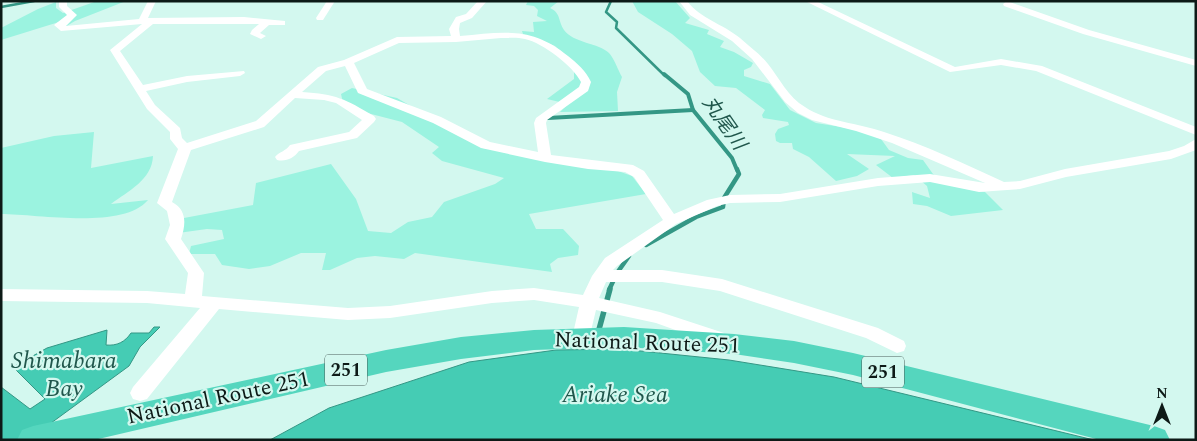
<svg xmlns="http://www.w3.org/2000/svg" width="1197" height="441" font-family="Spectral,'Noto Sans JP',serif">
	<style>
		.green { fill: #9bf3e0 }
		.water { fill: #45ccb4; stroke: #349785 }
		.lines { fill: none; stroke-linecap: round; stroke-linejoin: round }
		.stream-far3 { stroke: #349785; stroke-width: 2.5 }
		.stream-far2 { stroke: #349785; stroke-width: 4 }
		.stream-far1 { stroke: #349785; stroke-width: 4.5 }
		.stream { stroke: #349785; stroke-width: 5.5 }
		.minor { fill: #fff; fill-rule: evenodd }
		.highway { fill: #55d6be; fill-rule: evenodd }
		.labels { text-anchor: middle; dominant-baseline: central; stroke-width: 4.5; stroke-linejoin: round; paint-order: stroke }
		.shield { fill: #d3f8ef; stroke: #485d58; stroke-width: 1 }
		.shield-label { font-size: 18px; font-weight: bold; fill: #0d1a17 }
		.water-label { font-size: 20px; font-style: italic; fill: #20574c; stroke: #d3f8ef }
		.near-street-label { font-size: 22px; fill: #0d1a17; stroke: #d3f8ef }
		.near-water-label { font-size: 24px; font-style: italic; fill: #20574c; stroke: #d3f8ef }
	</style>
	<rect width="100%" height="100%" fill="#d3f8ef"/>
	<g class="green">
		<path d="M97 1H126L75 21 65 27 59 22 1 40V28L38 9 56 2V8L63 13Z"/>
		<path d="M528 1H559L550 8C561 13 558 21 564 30 573 43 599 43 609 53 614 58 618 70 622 77L617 92 618 111 560 112 568 104 547 99 574 79V65L555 46 523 34 522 31 534 32 533 22 547 21 537 16 538 10 534 6 526 5Z"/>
		<path d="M632 1H675L690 18 685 23 709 30 707 34 724 41 720 47 734 52 753 63 751 67 744 70V76L770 84 790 110 816 123 861 130 881 139 889 150 908 158 923 160 933 174 953 186 985 192 1003 210 951 216 927 206 913 204 912 192 930 198 927 186 914 175 893 178 876 165 895 156 847 154 869 169 857 176 836 181 809 157 793 149 792 143H780L776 141 775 134 778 129 789 125 788 122 763 118 762 115 765 110 736 88 715 86 700 72 692 51 672 34 638 12Z"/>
		<path d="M352 88 397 98 483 148 618 171 632 176 646 194 529 214 536 229H563L579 246 578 255 558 258 550 264 552 272 415 253 404 259 375 256 357 258 330 270H322L326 253H301L270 266 249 269 222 265 215 254H189L191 246 224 239 222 230 207 229 178 233 184 218 253 205 256 183 331 164 356 199 368 231 391 233 408 222 432 217 444 202 495 184 504 178 442 161 432 153 439 147 402 122 344 107 341 94Z"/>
		<path d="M94 132 91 168 153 156C152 180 128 191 111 204L148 200C123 230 38 214 1 214V148L54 136Z"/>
	</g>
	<g class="water">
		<path d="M154 327H160L140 347 129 366 47 426 43 440H1V387L30 409 45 399 13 367 47 348 107 330 106 345C117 346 125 342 131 333H149Z"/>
		<path d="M621 349 729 360 834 377 1094 440H270L329 408 469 362 556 350Z"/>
	</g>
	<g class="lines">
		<g class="stream-far3">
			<path d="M611 1 606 12 617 22 616 28 665 76"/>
			<path d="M1 7 34 1"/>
		</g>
		<g class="stream-far2">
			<path d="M664 74 688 94 693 110 732 158 737 170"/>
			<path d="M548 118 693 110"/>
		</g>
		<g class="stream-far1">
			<path d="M646 245 696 217 723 207 724 198 739 174 737 169"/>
			<path d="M609 290 617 273 629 256"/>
		</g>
		<path class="stream" d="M598 333 610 289"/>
		<g class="minor">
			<path d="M59 1H67V6L77 15 66 26 139 19 148 1H156L148 18 244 17 285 21V25H269L260 33 266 36 261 39 250 34 252 30 259 24H153L120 51 143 85 187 76 244 71 245 73 240 76 187 82 146 91 155 105 180 128 182 138 187 143 256 121 318 67 344 60 397 37 451 36 449 29 456 17 466 14 478 1H487L472 18 460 23 459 29 460 36C503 32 532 26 568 56 577 63 586 71 591 82L588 91 547 120 546 123 551 155 633 165 644 171 674 214 707 200 730 195 780 194 878 178 930 174 985 183 892 143 856 131 812 120 798 113 785 102 752 59 732 41 690 15 679 1H687C701 19 723 24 740 38 750 47 760 54 768 64 780 79 788 97 805 107 827 122 859 123 884 132 925 145 965 164 1004 182L1020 181 1065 169 1169 151 1184 146 1196 139V150L1171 159 1066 177 1020 189 979 192 930 182 878 186 780 202 730 203 717 206 676 224 617 266 613 270H662L722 279 878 328 904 341 906 346 904 351 897 353 866 338 720 291 662 282H606L599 298 660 312 724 333 726 338 724 343 717 345 656 323 596 310 588 343 581 345 574 343 572 338 579 307 534 300 492 303 390 318 348 320 219 309 147 399 140 401 133 399 130 393 133 387 200 308 147 303 1 301V289L147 291 185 294 188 273 165 239 170 225 167 211 157 203 178 149 170 139V132L147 109 110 50 142 24 61 31 54 25 67 15 59 7ZM501 38C509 38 517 37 525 39 543 43 573 66 581 82L579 87 536 118 534 123 538 152 490 142 441 117 367 89 354 63 399 43 456 42ZM345 66 358 93 433 123 481 148 545 162 588 169 625 172 634 177 663 220 605 258 592 276 583 295 534 288 492 291 390 306 348 308 202 296 204 273 181 239C186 224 187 210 172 202L191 150 264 127 295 98 324 100 336 103 362 120 349 132 290 145C286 151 279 152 275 157L277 160C286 162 294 158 299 151L357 138 374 122 376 119 374 116C345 99 336 94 302 92L326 71Z"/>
			<path d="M327 1H335L323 20H317L316 18Z"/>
			<path d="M805 1H816L955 67 1001 59 1042 66 1196 127V135L1036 71 1001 65 950 72Z"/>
			<path d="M1007 1 1089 30 1196 60V66L1083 34 1004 6 1003 4Z"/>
		</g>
		<path class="highway" d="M624 327 734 334 794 341 853 353 1154 426 1165 430 1170 440H1100L853 375 794 363 734 354 624 347 534 350 461 359 386 372 94 440H17L22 430 33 426 386 350 461 337 534 330Z"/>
	</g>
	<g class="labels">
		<g class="shield">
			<rect x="325" y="354.5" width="42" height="31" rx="4"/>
			<rect x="862" y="356.5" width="42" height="31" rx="4"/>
		</g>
		<g class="shield-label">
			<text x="346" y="370">251</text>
			<text x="883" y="372">251</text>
		</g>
		<g class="water-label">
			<text transform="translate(724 123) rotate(55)">丸尾川</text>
		</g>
		<g class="near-street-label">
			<text transform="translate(647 343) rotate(2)">National Route 251</text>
			<text transform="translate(218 398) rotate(-12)">National Route 251</text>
		</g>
		<g class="near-water-label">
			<text x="64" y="361">Shimabara<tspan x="64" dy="28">Bay</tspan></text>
			<text x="615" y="395">Ariake Sea</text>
		</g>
	</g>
	<rect width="1197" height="441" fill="none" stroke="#0d1a17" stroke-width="5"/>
	<g transform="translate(1162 406)" stroke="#d3f8ef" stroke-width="4" paint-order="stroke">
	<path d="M0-4L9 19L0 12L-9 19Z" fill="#0d1a17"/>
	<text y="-8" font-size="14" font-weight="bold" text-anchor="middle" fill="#0d1a17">N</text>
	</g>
</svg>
